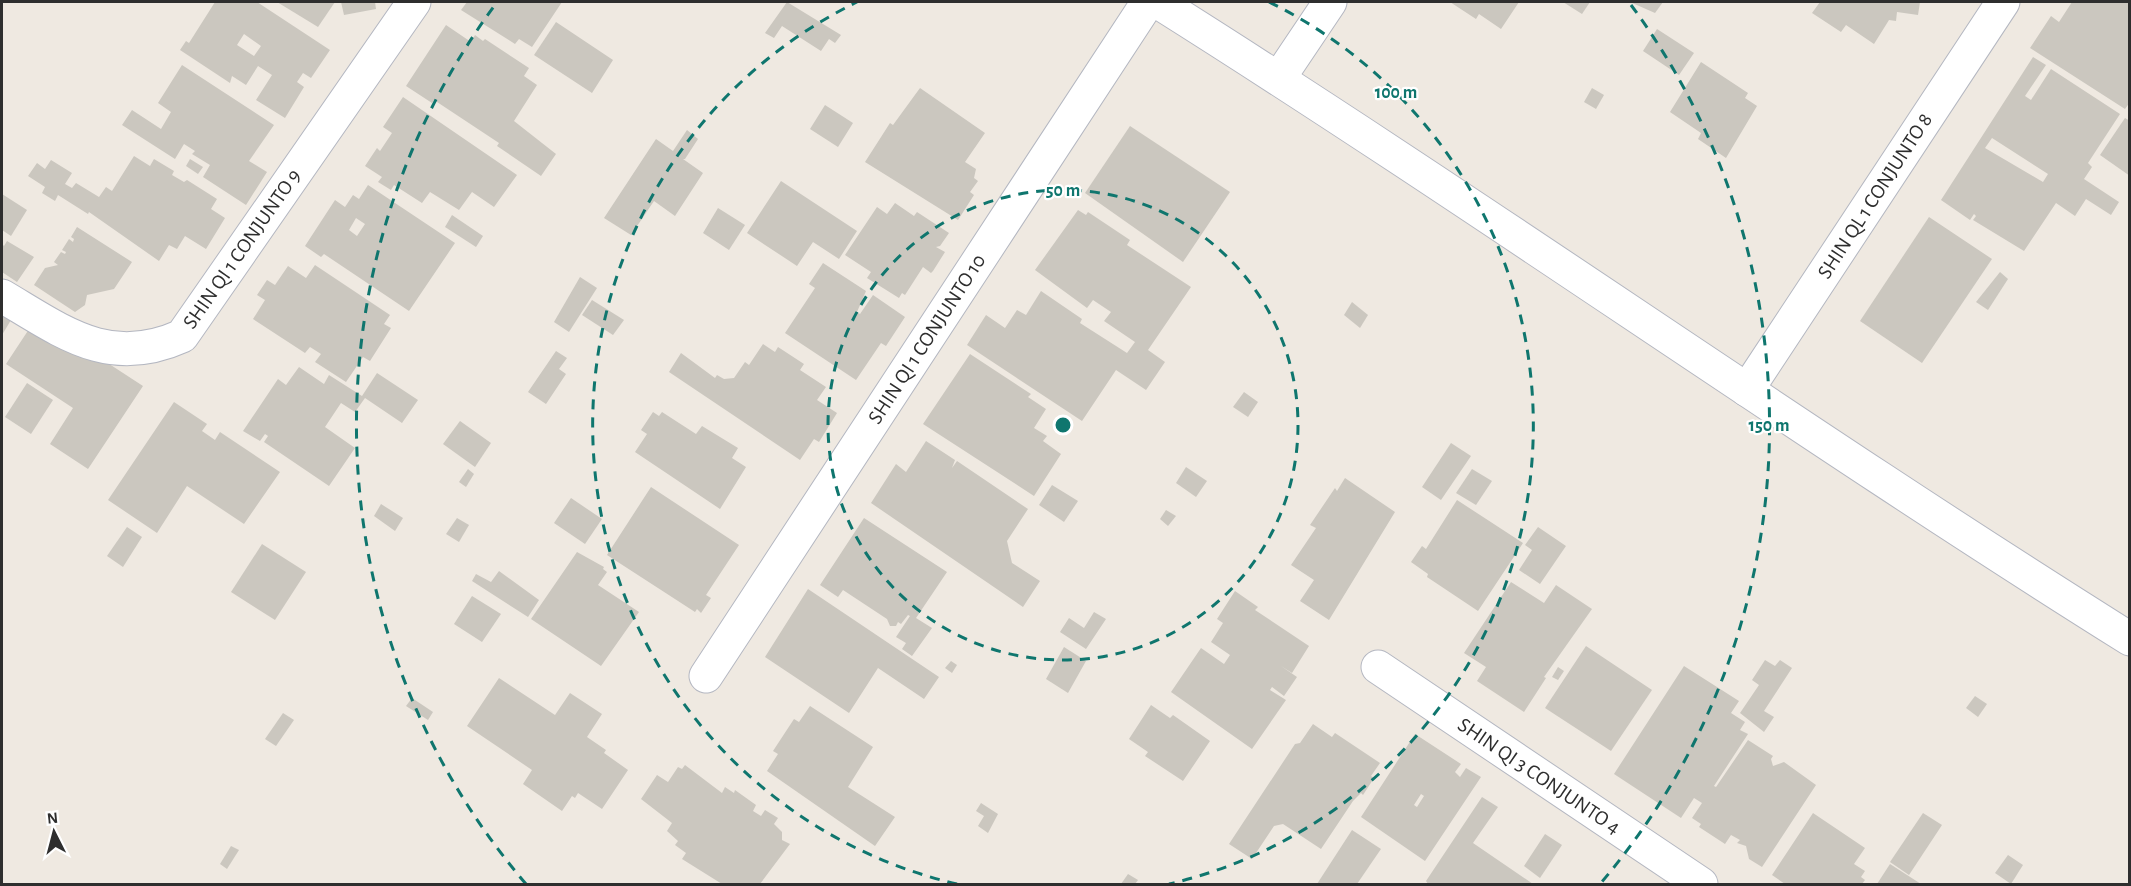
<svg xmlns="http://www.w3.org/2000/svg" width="2131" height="886" font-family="'Alegreya Sans',sans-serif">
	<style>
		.building { fill: #cbc7bf; fill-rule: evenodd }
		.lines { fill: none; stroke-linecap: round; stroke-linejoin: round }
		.street-casing { stroke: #b4b7c1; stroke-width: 35 }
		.secondary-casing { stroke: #b4b7c1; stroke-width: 35 }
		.street { stroke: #fff; stroke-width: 33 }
		.secondary { stroke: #fff; stroke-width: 33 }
		.ring { fill: none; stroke: #0f766e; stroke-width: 3; stroke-dasharray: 10 8 }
		.labels { text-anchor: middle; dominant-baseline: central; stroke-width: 4.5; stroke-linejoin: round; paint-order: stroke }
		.street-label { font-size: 21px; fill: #2e2e2e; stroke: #fff }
		.centre { fill: #0f766e; stroke: #fff; stroke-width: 3 }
		.ring-label { font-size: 18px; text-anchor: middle; font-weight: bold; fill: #0f766e; stroke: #fff; stroke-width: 4.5; stroke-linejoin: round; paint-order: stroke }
	</style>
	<rect width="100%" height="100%" fill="#efe9e1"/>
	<g class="building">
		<path d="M215 2H257L330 50 311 78 303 73 297 82 304 87 285 118 256 100 272 75 258 66 246 85 232 76 230 83 180 50 186 41 189 43ZM244 34 261 46 254 56 237 45Z"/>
		<path d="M277 2H335L318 27Z"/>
		<path d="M341 2H375L376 9 344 15Z"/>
		<path d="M467 2H562L532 47 519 39 515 44 461 10Z"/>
		<path d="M787 2 841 35 835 43 829 39 821 51 782 26 774 38 765 33Z"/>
		<path d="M1450 2H1519L1501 29 1479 14 1476 19Z"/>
		<path d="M1563 2H1590L1582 14Z"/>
		<path d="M1630 2H1663L1655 13Z"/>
		<path d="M1820 2H1920L1918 15 1897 12 1896 21 1889 20 1874 44 1846 25 1841 32 1812 13Z"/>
		<path d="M2072 2H2130V102L2125 109 2030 48 2051 16 2059 22Z"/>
		<path d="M556 22 613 60 592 93 534 55Z"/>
		<path d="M446 25 471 42 475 35 483 41 485 39 529 68 524 76 537 85 514 121 556 154 541 176 497 146 499 143 434 100 432 103 406 86Z"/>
		<path d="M1657 29 1694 53 1679 75 1643 51Z"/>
		<path d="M2033 57 2046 65 2025 96 2031 100 2051 69 2120 114 2088 163 2092 167 2084 179 2119 202 2111 215 2086 199 2075 216 2056 203 2024 251 1973 220 1976 216 1974 214 1970 220 1941 200ZM1992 138 2048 174 2043 182 1985 148Z"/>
		<path d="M1701 62 1748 93 1745 98 1757 106 1726 158 1698 139 1701 133 1670 112Z"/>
		<path d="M182 65 274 125 249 161 267 172 246 205 203 177 210 165 192 154 195 151 184 144 175 159 122 125 132 110 161 129 171 112 158 103Z"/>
		<path d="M920 88 985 133 965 162 976 169 974 178 978 181 970 192 974 195 958 220 865 162 890 123 893 125Z"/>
		<path d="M1592 88 1604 95 1596 109 1584 102Z"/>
		<path d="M403 97 517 175 494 207 472 192 459 210 430 192 422 203 394 185 391 190 378 182 382 177 365 166 377 148 380 151 392 133 383 127Z"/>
		<path d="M825 105 853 123 838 147 810 129Z"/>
		<path d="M2125 118 2130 121V176L2100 155Z"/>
		<path d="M1130 126 1230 192 1183 262 1085 193Z"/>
		<path d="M687 130 698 139 685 159H683L703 173 675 216 654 201 631 235 604 218 656 139 673 151Z"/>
		<path d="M134 156 150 166 154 159 174 171 172 175 184 182 187 180 217 199 211 209 225 218 206 249 185 236 177 249 169 245 159 261 89 212 88 214 58 195 55 201 42 193 45 187 28 176 37 163 45 169 51 160 72 173 65 184 72 188 76 183 99 197 106 187 112 191Z"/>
		<path d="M190 159 203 167 198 174 186 166Z"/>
		<path d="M781 181 857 231 839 259 813 242 797 266 747 233Z"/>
		<path d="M368 185 455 243 409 311 324 254 321 257 305 246 335 200 345 207 353 195 359 199ZM356 218 365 224 357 236 349 230Z"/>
		<path d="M2 194 27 210 11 236 2 230Z"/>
		<path d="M895 203 914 216 917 212 949 233 940 246 936 247 945 252 933 271 931 273 923 267 905 295 902 293 899 298 867 278 871 272 845 255 877 207 887 214Z"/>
		<path d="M718 208 745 225 729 250 703 233Z"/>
		<path d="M1078 210 1086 215 1088 212 1130 240 1127 245 1191 287 1148 350 1165 362 1146 390 1116 370 1082 421 967 345 986 315 1005 328 1017 310 1026 315 1041 291 1082 319 1080 323 1127 353 1135 342 1104 321 1111 312 1093 300 1087 308 1035 270Z"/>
		<path d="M452 215 483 236 476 247 445 227Z"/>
		<path d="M1929 217 1992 259 1922 363 1860 321Z"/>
		<path d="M77 227 132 262 114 289 87 295 85 305 75 312 34 285 45 268 58 265 54 262 61 252 65 254 66 252 62 250 69 239 73 242 74 239 71 237Z"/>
		<path d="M7 241 34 257 17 282 2 272V244L4 246Z"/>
		<path d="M823 263 866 291 857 312 860 314 873 295 905 317 886 346 881 343 856 380 785 333 815 288 809 284Z"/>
		<path d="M315 265 390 315 384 324 391 328 370 361 363 357 346 382 315 362 321 354 310 347 305 353 253 319 265 300 257 295 267 280 275 285 288 266 306 278Z"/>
		<path d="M2000 272 2008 279 1988 310 1976 302Z"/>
		<path d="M580 277 597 288 569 332 554 322Z"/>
		<path d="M592 300 624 320 613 335 582 315Z"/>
		<path d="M1352 302 1368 315 1360 328 1344 315Z"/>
		<path d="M2 307 14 315 2 335Z"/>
		<path d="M37 317 143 386 88 469 50 444 73 408 6 364Z"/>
		<path d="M763 344 775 352 778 347 804 364 800 370 826 387 817 400 837 413 819 442 814 439 800 460 669 372 681 353 715 378 717 375 724 379 734 378 745 362 749 365Z"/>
		<path d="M556 351 567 358 559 369 566 374 546 404 528 392Z"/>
		<path d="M970 354 1031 394 1028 397 1046 409 1034 428 1047 436 1043 441 1061 454 1034 496 923 424Z"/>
		<path d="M299 367 324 384 329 375 362 396 377 373 418 400 402 423 365 398 355 412 341 403 325 427 355 448 329 486 264 442 268 436 265 434 260 441 243 431 278 379 286 385Z"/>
		<path d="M27 383 53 400 31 434 5 417Z"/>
		<path d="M1244 392 1258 402 1248 417 1233 407Z"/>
		<path d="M174 402 207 424 202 431 215 440 220 432 280 472 244 524 187 486 157 533 108 500Z"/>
		<path d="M653 412 659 416 662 412 696 434 702 426 738 448 732 458 746 467 720 509 635 452 647 434 641 430Z"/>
		<path d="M460 421 491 443 475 467 443 444Z"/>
		<path d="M926 441 955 460 952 468 957 461 1028 509 1007 541 1012 563 1040 581 1023 607 871 503 896 464 906 472Z"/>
		<path d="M1451 443 1471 456 1441 500 1422 487Z"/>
		<path d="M1186 467 1207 481 1196 497 1176 483Z"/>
		<path d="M468 469 474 474 466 487 459 482Z"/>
		<path d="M1472 469 1492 481 1476 505 1456 493Z"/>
		<path d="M1345 478 1395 512 1329 620 1300 601 1314 580 1291 565 1316 528 1310 525 1335 488 1337 491Z"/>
		<path d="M1052 485 1078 501 1064 522 1039 505Z"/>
		<path d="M651 487 739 545 706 595 711 598 701 613 697 609 695 612 607 555Z"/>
		<path d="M571 498 602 519 585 544 554 523Z"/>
		<path d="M1457 500 1523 543 1478 611 1427 577 1428 574 1411 562 1422 546 1426 549Z"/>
		<path d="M381 504 403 518 395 531 374 516Z"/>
		<path d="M1166 510 1176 516 1168 526 1160 519Z"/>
		<path d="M457 518 469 525 459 542 446 534Z"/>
		<path d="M864 518 947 572 916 618 932 628 912 656 902 649 906 643 896 637 910 616 908 615 901 624 898 622 896 626H890L887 619 843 590 838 597 820 585Z"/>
		<path d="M127 527 142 537 123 567 107 556Z"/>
		<path d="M1538 527 1566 546 1540 584 1519 570 1532 550 1525 545Z"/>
		<path d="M262 544 306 572 275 620 231 592Z"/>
		<path d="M577 552 604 567 603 569 607 572 598 585 639 612 601 666 531 619Z"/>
		<path d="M499 571 539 600 528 617 472 581 476 574 491 582Z"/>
		<path d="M1511 582 1544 603 1556 585 1592 609 1544 677 1546 678 1524 712 1477 681 1486 667 1464 653Z"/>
		<path d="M808 589 939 677 924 699 878 668 849 713 765 657Z"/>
		<path d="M1235 591 1258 607 1255 610 1309 646 1292 673 1281 666 1297 677 1284 696 1272 687 1270 690 1286 700 1252 749 1171 692 1201 648 1224 664 1230 655 1211 642 1223 623 1217 619Z"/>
		<path d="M472 596 501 614 482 642 454 624Z"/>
		<path d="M1094 612 1106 619 1086 649 1060 632 1069 618 1084 628Z"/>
		<path d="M1586 646 1652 690 1611 751 1545 708Z"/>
		<path d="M1064 647 1086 661 1068 693 1046 679Z"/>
		<path d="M1765 660 1775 666 1780 660 1792 668 1764 711 1774 717 1764 732 1740 713 1759 685 1752 680Z"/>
		<path d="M951 661 957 665 952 673 945 668Z"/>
		<path d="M1684 666 1739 701 1731 713 1745 722 1740 730 1748 734 1714 786 1716 787 1748 740 1773 756 1771 759 1773 766 1784 762 1816 785 1762 867 1749 859 1746 846 1737 843 1740 840 1731 835 1725 844 1699 827 1701 824 1692 818 1702 803 1694 798 1681 818 1614 774Z"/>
		<path d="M1558 667 1564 671 1558 680 1552 677Z"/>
		<path d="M499 678 555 715 570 693 602 714 587 737 606 750 604 753 628 770 602 809 578 793 575 798 572 796 562 811 523 784 532 770 467 726Z"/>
		<path d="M1975 696 1987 704 1978 717 1966 708Z"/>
		<path d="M412 698 433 712 428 720 406 706Z"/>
		<path d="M1151 705 1170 718 1173 715 1210 741 1183 781 1145 756 1148 752 1129 739Z"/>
		<path d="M810 706 873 747 848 787 895 817 875 846 767 771 778 754 773 751 794 719 799 722Z"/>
		<path d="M283 713 294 720 276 746 265 739Z"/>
		<path d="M1313 724 1332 737 1335 733 1380 763 1371 776 1374 778 1363 795 1361 793 1353 801 1321 849 1283 824 1274 826 1252 859 1229 844 1295 744 1300 743Z"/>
		<path d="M1415 734 1461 764 1455 772 1460 777 1466 768 1481 777 1425 861 1361 817ZM1421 794 1424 796 1417 807 1414 805Z"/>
		<path d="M685 765 722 793 725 787 734 793 735 790 756 805 753 811 761 816 765 810 778 818 774 824 782 832V840L790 844 760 884H722L682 859 686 853 675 845 678 841 667 831 672 823 641 799 657 775 668 782 678 767 682 769Z"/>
		<path d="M1482 797 1498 807 1473 843 1533 884H1428L1426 881Z"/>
		<path d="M981 803 998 814 988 833 978 826 984 816 976 811Z"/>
		<path d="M1813 813 1865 848 1854 864 1865 871 1861 877 1865 880 1862 884H1785L1772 875Z"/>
		<path d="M1923 813 1942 825 1909 875 1890 862Z"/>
		<path d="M1352 830 1381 849 1357 884H1317Z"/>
		<path d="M1545 834 1562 845 1540 878 1524 866Z"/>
		<path d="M231 846 239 850 227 869 220 864Z"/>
		<path d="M2008 855 2023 865 2011 884 1995 873Z"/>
		<path d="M1890 864 1921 884H1877Z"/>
		<path d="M1128 874 1138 880 1135 884H1121Z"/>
	</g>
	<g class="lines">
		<g class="street-casing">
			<g id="street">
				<path d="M1279 78 1330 2"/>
				<path d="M2 296C63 332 109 369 182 336L414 2"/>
				<path d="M1747 390 2003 2"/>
				<path d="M1378 667 1701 884"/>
				<path d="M706 676 1148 2"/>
			</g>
		</g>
		<g class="secondary-casing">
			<path id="secondary" d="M1158 2C1485 208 1801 433 2130 639"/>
		</g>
		<use href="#street" class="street"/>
		<use href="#secondary" class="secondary"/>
	</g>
	<g class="ring">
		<circle cx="1063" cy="425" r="235"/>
		<path d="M957 884A471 471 0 0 1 857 2M1269 2A471 471 0 0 1 1169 884"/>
		<path d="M526 884A706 706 0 0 1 495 5M1631 5A706 706 0 0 1 1600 884"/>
	</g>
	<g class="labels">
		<g class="street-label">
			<text transform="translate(1875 196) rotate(-57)">SHIN QL 1 CONJUNTO 8</text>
			<text transform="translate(242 249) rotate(-55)">SHIN QI 1 CONJUNTO 9</text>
			<text transform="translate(927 339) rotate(-57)">SHIN QI 1 CONJUNTO 10</text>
			<text transform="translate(1539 776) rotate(34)">SHIN QI 3 CONJUNTO 4</text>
		</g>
	</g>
	<circle cx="1063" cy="425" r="9" class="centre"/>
	<g class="ring-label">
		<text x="1396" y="98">100 m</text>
		<text x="1063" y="196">50 m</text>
		<text x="1769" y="431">150 m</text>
	</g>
	<rect width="2131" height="886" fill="none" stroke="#2e2e2e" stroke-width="6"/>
	<g transform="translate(54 832) rotate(354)" stroke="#ffffff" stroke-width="4.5" paint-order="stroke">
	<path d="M0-4.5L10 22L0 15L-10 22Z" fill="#2e2e2e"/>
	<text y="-9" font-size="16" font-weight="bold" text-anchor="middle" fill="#2e2e2e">N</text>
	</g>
</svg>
